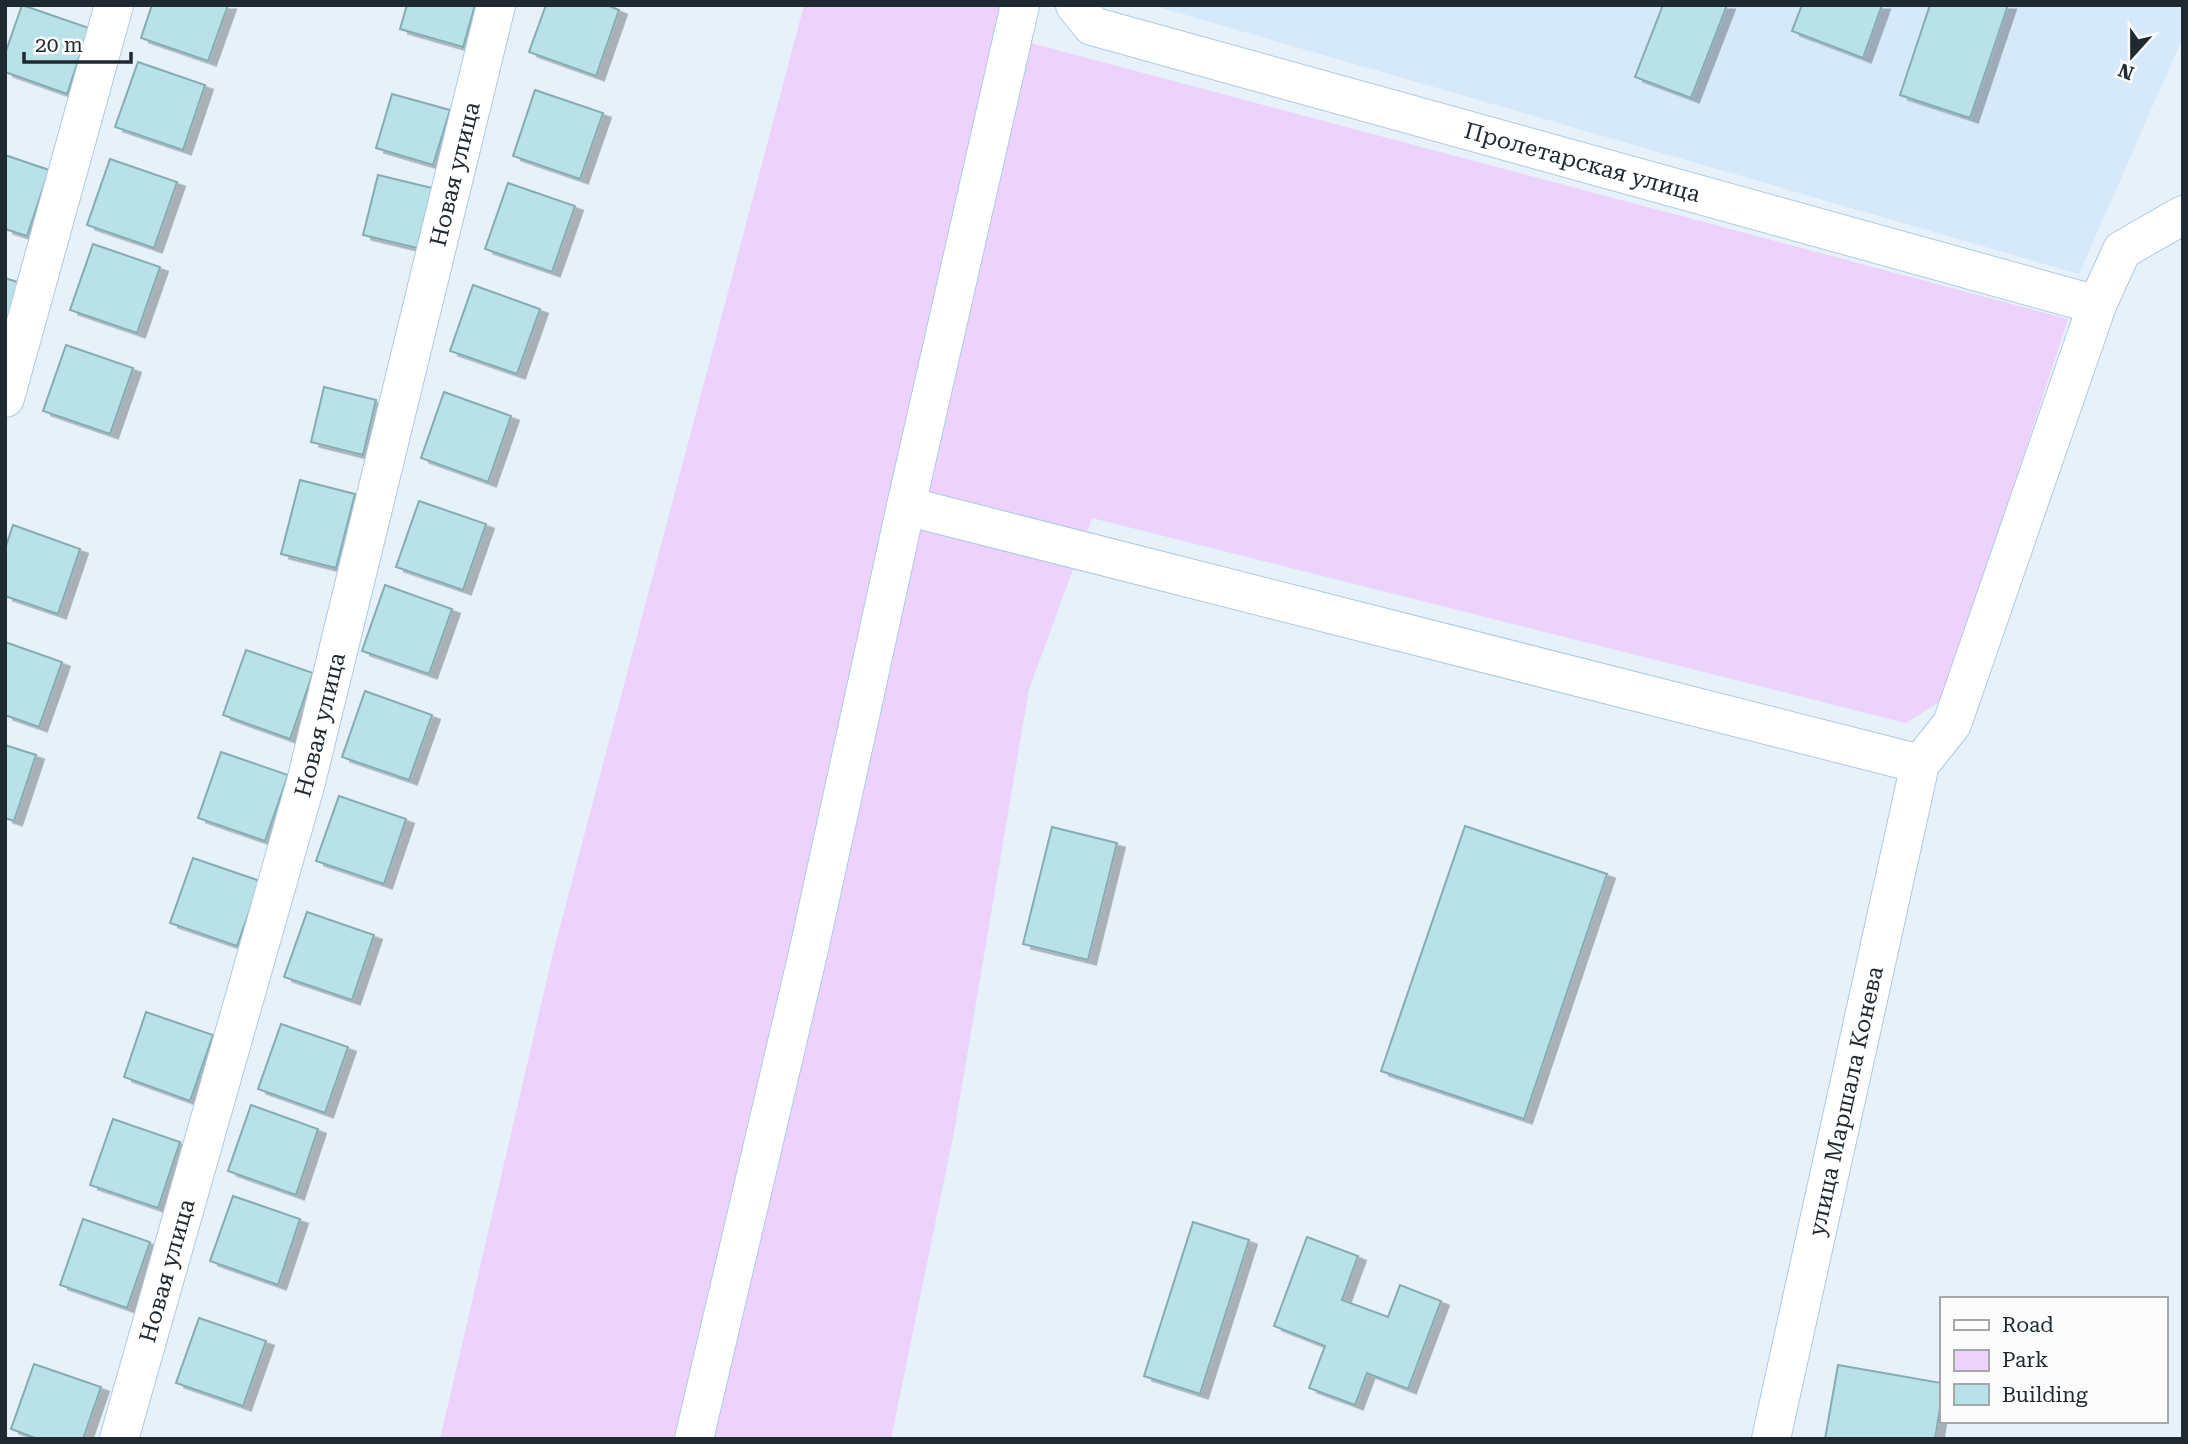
<svg xmlns="http://www.w3.org/2000/svg" width="2188" height="1444" font-family="'Roboto Serif',serif">
	<style>
		.built { fill: #d5e9fa }
		.green { fill: #edd3fc }
		.building { fill: #b9e2e8; stroke: #84acb2; stroke-width: 2; filter: url(#shadow) }
		.lines { fill: none; stroke-linecap: round; stroke-linejoin: round }
		.minor-casing { stroke: #aecae1; stroke-width: 40 }
		.minor { stroke: #fff; stroke-width: 38 }
		.labels { text-anchor: middle; dominant-baseline: central; stroke-width: 7; stroke-linejoin: round; paint-order: stroke }
		.street-label { font-size: 23px; fill: #1e2932; stroke: #fcfcfc }
	</style>
	<defs>
		<filter id="shadow"><feDropShadow dx="8" dy="4.5" stdDeviation="0" flood-color="#0004"/></filter>
	</defs>
	<rect width="100%" height="100%" fill="#e6f1fa"/>
	<path class="built" d="M1151 5H2183V37L2079 274Z"/>
	<path class="green" d="M804 5H1034L1027 42 2068 319 1944 699 1906 723 1092 518 1029 689 955 1127 891 1439H440L553 953Z"/>
	<g class="building">
		<path d="M22 5 89 28 67 94 5 72V54Z"/>
		<path d="M152 5H228L208 61 141 38Z"/>
		<path d="M407 5H475L463 47 400 29Z"/>
		<path d="M546 5H607L619 10 596 76 529 52Z"/>
		<path d="M1663 5H1727L1691 98 1635 77Z"/>
		<path d="M1802 5H1882L1863 58 1792 31Z"/>
		<path d="M1930 5H2008L1970 118 1900 95Z"/>
		<path d="M138 62 205 85 183 150 115 127Z"/>
		<path d="M535 90 603 113 580 179 513 156Z"/>
		<path d="M392 94 450 110 433 165 376 148Z"/>
		<path d="M5 155 49 170 27 236 5 229Z"/>
		<path d="M110 159 177 182 154 248 87 225Z"/>
		<path d="M378 175 432 188 417 248 363 235Z"/>
		<path d="M508 183 575 206 552 272 485 249Z"/>
		<path d="M93 244 160 267 137 333 70 310Z"/>
		<path d="M5 278 20 283 5 327Z"/>
		<path d="M473 285 540 309 517 374 450 351Z"/>
		<path d="M66 345 133 368 110 434 43 411Z"/>
		<path d="M324 387 376 400 363 455 311 442Z"/>
		<path d="M444 392 511 416 488 482 421 458Z"/>
		<path d="M300 480 355 494 336 568 281 554Z"/>
		<path d="M419 501 486 524 463 590 396 567Z"/>
		<path d="M13 525 80 549 58 614 5 596V549Z"/>
		<path d="M385 585 452 609 429 674 362 651Z"/>
		<path d="M5 642 62 662 39 727 5 715Z"/>
		<path d="M246 650 313 673 290 739 223 715Z"/>
		<path d="M365 691 432 715 409 780 342 757Z"/>
		<path d="M5 745 36 755 14 821 5 818Z"/>
		<path d="M221 752 288 775 265 841 198 818Z"/>
		<path d="M339 796 406 819 384 884 316 861Z"/>
		<path d="M1465 826 1607 874 1524 1119 1381 1071Z"/>
		<path d="M1052 827 1117 843 1088 960 1023 944Z"/>
		<path d="M193 858 260 881 237 946 170 923Z"/>
		<path d="M307 912 374 935 352 1000 284 977Z"/>
		<path d="M146 1012 213 1035 190 1101 124 1077Z"/>
		<path d="M281 1024 348 1047 325 1113 258 1089Z"/>
		<path d="M251 1105 318 1129 296 1195 228 1171Z"/>
		<path d="M113 1119 180 1142 158 1208 90 1185Z"/>
		<path d="M233 1196 300 1219 278 1285 210 1261Z"/>
		<path d="M83 1219 150 1242 127 1308 60 1285Z"/>
		<path d="M1193 1222 1249 1240 1200 1394 1144 1376Z"/>
		<path d="M1307 1237 1358 1256 1342 1300 1388 1317 1400 1285 1441 1301 1408 1389 1367 1373 1355 1405 1309 1388 1325 1346 1274 1326Z"/>
		<path d="M199 1318 266 1341 243 1406 176 1383Z"/>
		<path d="M34 1364 101 1387 83 1439H38L11 1429Z"/>
		<path d="M1838 1365 1941 1383V1402L1935 1439H1825Z"/>
	</g>
	<g class="lines">
		<g class="minor-casing">
			<g id="minor">
				<path id="s1" d="M1075 5 1092 26 2097 305"/>
				<path d="M5 398 114 5"/>
				<path d="M906 506 1920 764"/>
				<path id="s2" d="M119 1439 306 782 496 5"/>
				<path d="M694 1439 809 949 906 506 1020 5"/>
				<path id="s3" d="M1771 1439 1920 764 1952 724 2097 305 2122 250 2183 215"/>
			</g>
		</g>
		<use href="#minor" class="minor"/>
	</g>
	<g class="labels">
		<g class="street-label">
			<text stroke="none"><textPath href="#s1" startOffset="536">Пролетарская улица</textPath></text>
			<text stroke="none"><textPath href="#s2" startOffset="1309">Новая улица</textPath></text>
			<text stroke="none"><textPath href="#s2" startOffset="742">Новая улица</textPath></text>
			<text stroke="none"><textPath href="#s3" startOffset="346">улица Маршала Конева</textPath></text>
			<text stroke="none"><textPath href="#s2" startOffset="175">Новая улица</textPath></text>
		</g>
	</g>
	<rect width="2188" height="1444" fill="none" stroke="#1e2932" stroke-width="14"/>
	<rect x="1940" y="1297" width="228" height="126" fill="#fcfcfc" stroke="#a3a8ab" stroke-width="2"/>
	<rect x="1954" y="1320" width="35" height="10" fill="#ffffff" stroke="#a3a8ab" stroke-width="2"/>
	<text x="2002" y="1332" font-size="21" fill="#1e2932">Road</text>
	<rect x="1954" y="1350" width="35" height="21" fill="#edd3fc" stroke="#a3a8ab" stroke-width="2"/>
	<text x="2002" y="1367" font-size="21" fill="#1e2932">Park</text>
	<rect x="1954" y="1384" width="35" height="21" fill="#b9e2e8" stroke="#a3a8ab" stroke-width="2"/>
	<text x="2002" y="1402" font-size="21" fill="#1e2932">Building</text>
	<g transform="translate(2132 56) rotate(201)" stroke="#fcfcfc" stroke-width="5" paint-order="stroke">
	<path d="M0-5L12 26L0 18L-12 26Z" fill="#1e2932"/>
	<text y="-10" font-size="19" font-weight="bold" text-anchor="middle" fill="#1e2932">N</text>
	</g>
	<path d="M24 52v10h107v-10" fill="none" stroke="#1e2932" stroke-width="3.5"/>
	<text x="35" y="52" font-size="21" fill="#1e2932" stroke="#fcfcfc" stroke-width="5" paint-order="stroke">20 m</text>
</svg>
